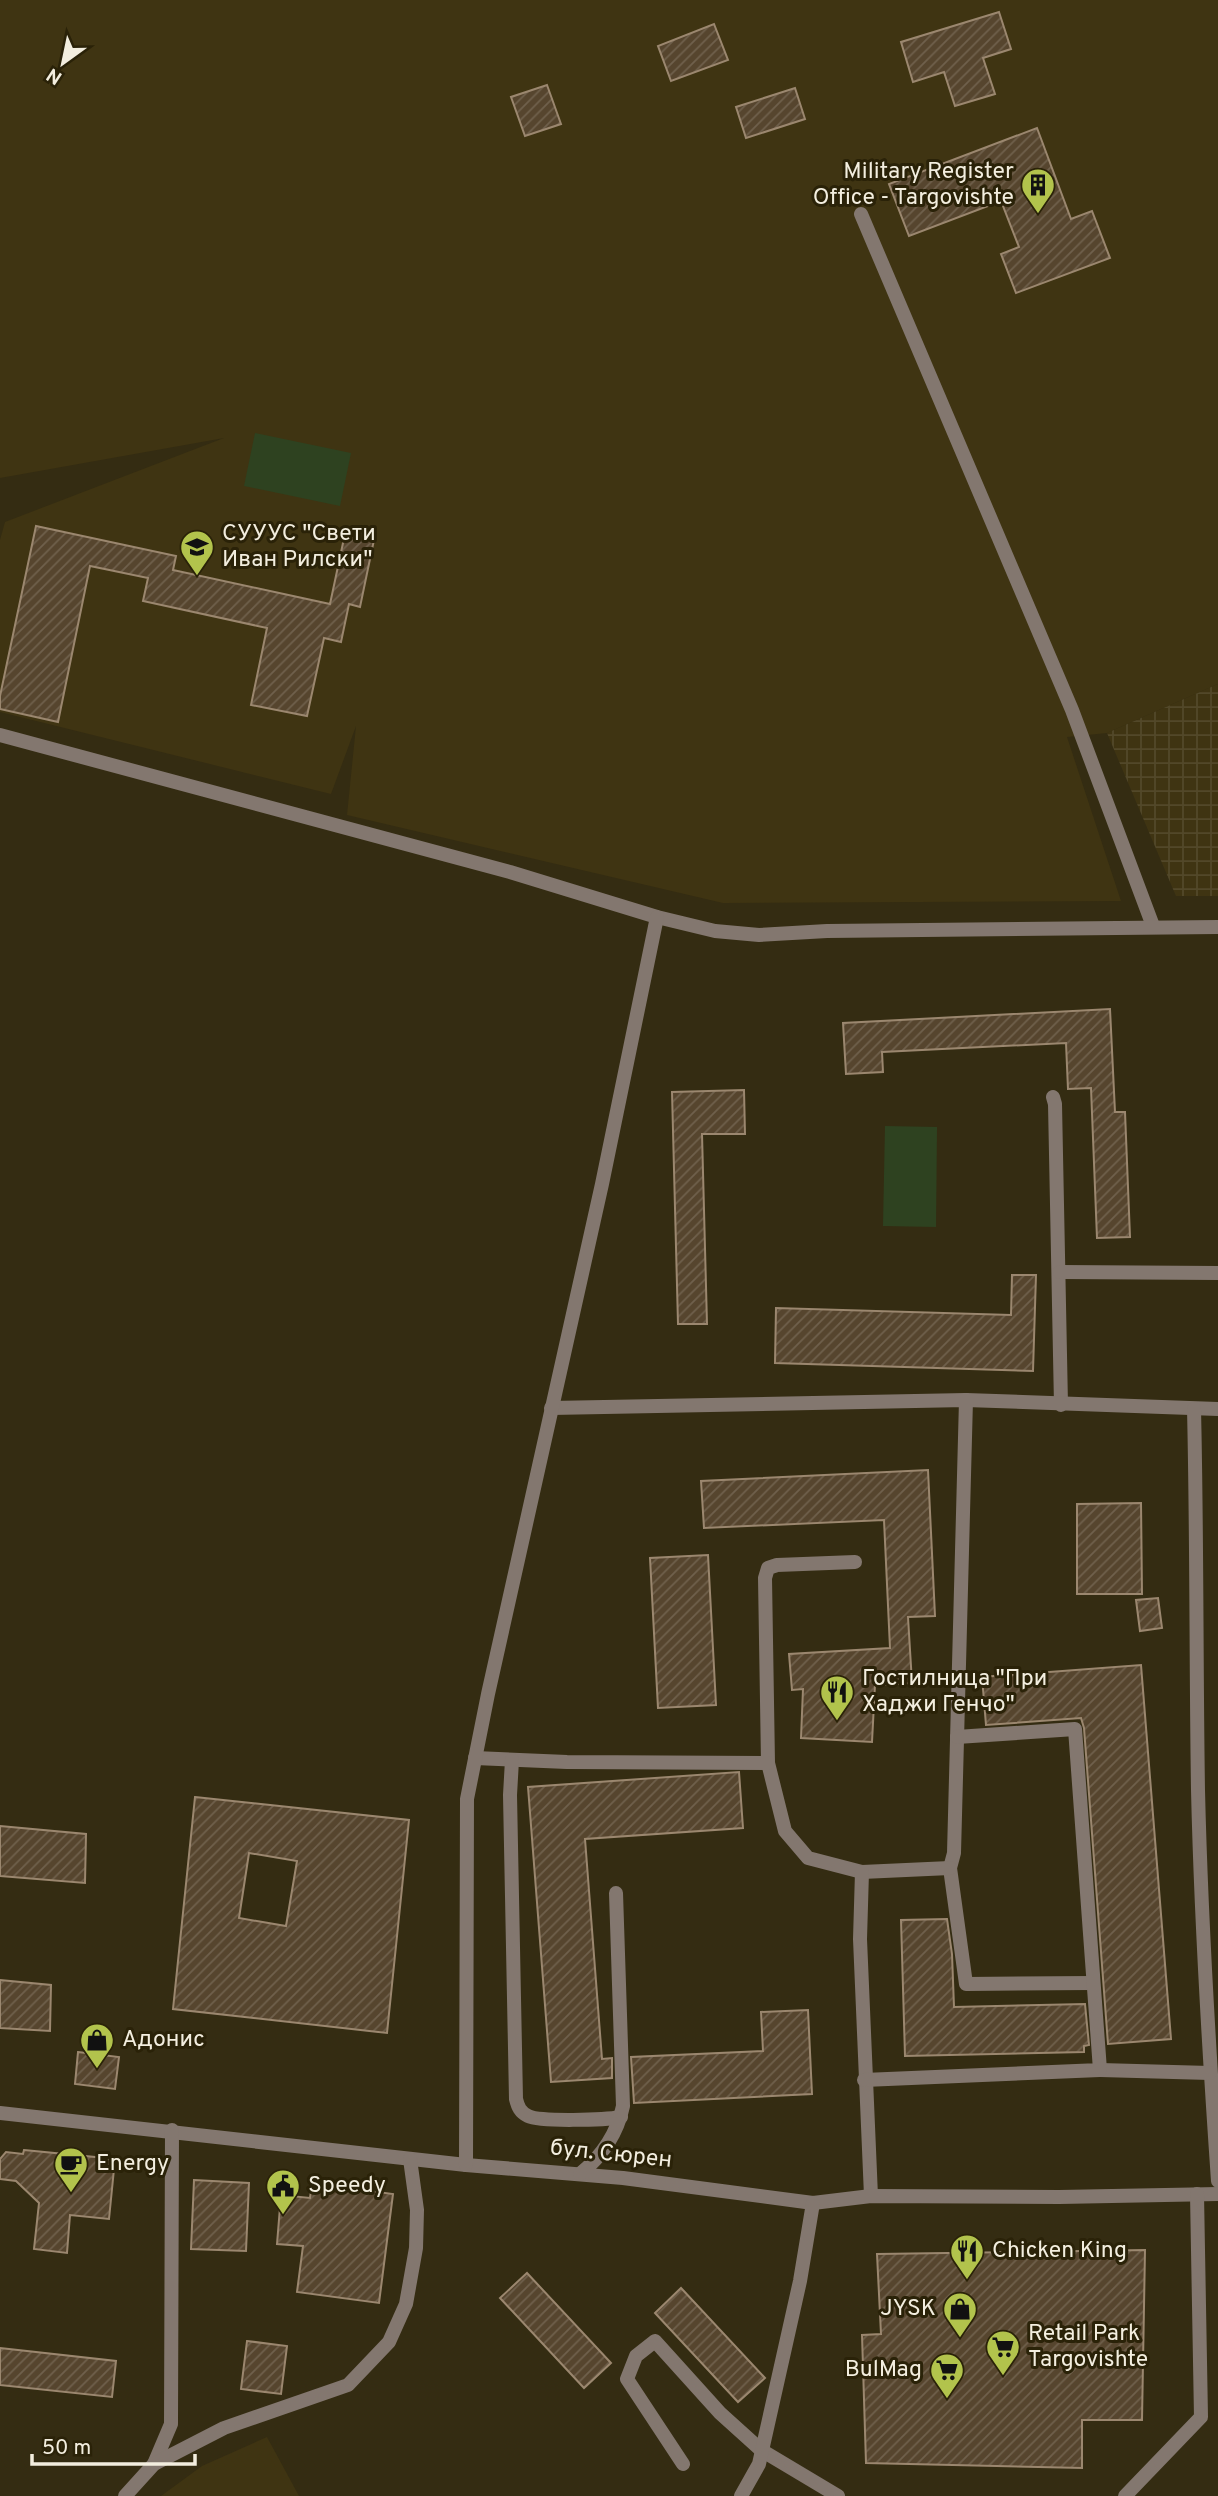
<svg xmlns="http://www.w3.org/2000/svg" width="1218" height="2496" font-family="Overpass,sans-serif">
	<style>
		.built { fill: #3f3412 }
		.industrial { fill: url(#industrial-grid) }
		.garden { fill: #2e4220 }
		.building { fill: url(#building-hatch); stroke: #9b876f; stroke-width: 2; fill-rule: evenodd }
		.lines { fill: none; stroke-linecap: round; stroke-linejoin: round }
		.street { stroke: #83776f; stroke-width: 14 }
		.labels { text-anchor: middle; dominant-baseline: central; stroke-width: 6; stroke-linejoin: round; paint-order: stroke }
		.poi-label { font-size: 23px; fill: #f3eedf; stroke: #2a2208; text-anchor: start }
		.street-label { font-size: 23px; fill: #f3eedf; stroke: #2a2208 }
	</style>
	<defs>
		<pattern id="industrial-grid" width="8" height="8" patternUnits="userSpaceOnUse" patternTransform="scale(1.75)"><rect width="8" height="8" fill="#3f3412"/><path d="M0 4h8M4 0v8" fill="none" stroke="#524829"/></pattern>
		<pattern id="building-hatch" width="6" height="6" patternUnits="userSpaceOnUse" patternTransform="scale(1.75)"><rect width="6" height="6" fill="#56452e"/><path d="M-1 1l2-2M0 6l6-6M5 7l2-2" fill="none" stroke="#6f604c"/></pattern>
	</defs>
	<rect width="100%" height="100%" fill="#342c12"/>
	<g class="built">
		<path d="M0 0H1218V684L1107 733 1067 737 1121 901 723 903 347 815 356 726 331 794 0 712V540L5 522 224 438 0 478Z"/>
		<path d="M267 2437 299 2496H161L202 2466Z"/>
	</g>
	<path class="industrial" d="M1218 684V896H1176L1107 733Z"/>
	<g class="garden">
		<path d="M255 433 351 453 340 506 244 486Z"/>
		<path d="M885 1126 937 1127 936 1227 883 1226Z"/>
	</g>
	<g class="building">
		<path d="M999 12 1011 49 983 58 995 94 955 106 944 72 913 82 901 42Z"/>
		<path d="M714 24 728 60 671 81 658 46Z"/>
		<path d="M547 85 561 124 525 136 511 97Z"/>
		<path d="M795 88 805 119 746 138 736 107Z"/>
		<path d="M1037 128 1071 219 1092 211 1110 258 1016 293 1001 254 1019 247 1001 201 909 236 889 184Z"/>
		<path d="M36 526 176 556 173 570 330 604 346 529 375 535 360 607 349 604 341 642 324 638 307 716 251 705 267 628 143 601 148 578 90 566 58 722 0 709V696Z"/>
		<path d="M1110 1009 1115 1112H1125L1130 1237 1097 1238 1091 1088 1068 1089 1066 1043 882 1052 883 1072 846 1074 843 1023Z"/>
		<path d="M744 1090 745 1134H702L707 1324H678L672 1092Z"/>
		<path d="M1012 1275H1036L1033 1371 775 1363 776 1308 1011 1315Z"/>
		<path d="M928 1470 935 1616 908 1617 912 1683 875 1685 872 1742 801 1738 803 1689 792 1690 789 1654 890 1648 884 1520 704 1528 701 1481Z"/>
		<path d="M1141 1503 1142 1594H1077V1504Z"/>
		<path d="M708 1555 716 1705 658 1708 650 1558Z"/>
		<path d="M1158 1598 1162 1628 1140 1631 1136 1600Z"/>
		<path d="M1141 1665 1171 2039 1108 2044 1084 1728 1081 1718 986 1725 982 1677Z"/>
		<path d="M739 1772 743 1828 585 1839 602 2059 612 2058V2078L551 2082 528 1787Z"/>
		<path d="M195 1797 409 1820 387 2033 173 2009ZM249 1853 297 1861 286 1926 239 1918Z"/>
		<path d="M0 1826 86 1834 85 1883 0 1876Z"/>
		<path d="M947 1919 952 1954 954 2007 1085 2004 1089 2045 1084 2046V2052L905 2056 901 1920Z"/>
		<path d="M0 1980 51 1985 50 2031 0 2028Z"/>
		<path d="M808 2010 812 2094 634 2103 631 2057 763 2051 761 2012Z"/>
		<path d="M78 2052 119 2057 115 2089 75 2084Z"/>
		<path d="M24 2150 115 2159 109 2219 70 2215 67 2253 34 2249 39 2203 16 2181 0 2179V2159L6 2152 23 2154Z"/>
		<path d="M194 2180 249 2183 246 2251 191 2249Z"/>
		<path d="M312 2183 393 2194 379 2303 297 2292 303 2246 277 2244 281 2195 310 2198Z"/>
		<path d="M1145 2250 1142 2420H1082V2468L866 2463 862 2335 881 2334 877 2254Z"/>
		<path d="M527 2273 611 2363 584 2388 500 2298Z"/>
		<path d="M681 2288 765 2378 738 2402 655 2313Z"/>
		<path d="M247 2341 287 2346 281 2394 241 2389Z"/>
		<path d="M0 2348 116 2361 112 2397 0 2385Z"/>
	</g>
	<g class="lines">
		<g class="street">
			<path d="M861 214 1072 710 1153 926"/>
			<path d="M0 735 510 872 657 917 715 931 759 935 827 931 1218 927"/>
			<path d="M1053 1097 1055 1104 1061 1405"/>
			<path d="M1060 1272 1218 1273"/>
			<path d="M966 1400 954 1853 950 1868 966 1984 1093 1983"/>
			<path d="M551 1408 966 1400 1218 1409"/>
			<path d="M1194 1409C1197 1536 1196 1663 1198 1790 1201 1921 1209 2051 1218 2181"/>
			<path d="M855 1562 777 1565 768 1568 765 1578 768 1763 785 1831 808 1858 862 1872 950 1868"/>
			<path d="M475 1758 567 1762 768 1763"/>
			<path d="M512 1760 510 1795 516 2099C518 2107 520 2112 528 2116 540 2122 605 2120 621 2117"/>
			<path d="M862 1872 860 1939 871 2196"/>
			<path d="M1100 2070 1210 2073"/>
			<path d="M864 2080 1100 2070 1075 1729 957 1737"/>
			<path d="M0 2113 466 2165 623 2178 813 2203 871 2196 1059 2197 1218 2194"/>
			<path d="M466 2165 467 1799 488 1694 602 1184 657 917"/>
			<path d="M580 2174C602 2156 617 2135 623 2106L616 1893"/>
			<path d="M154 2464 171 2424 172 2130"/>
			<path d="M683 2464 627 2379 636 2356 655 2341 720 2413 761 2450 838 2496"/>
			<path d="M125 2496 154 2464 224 2428 348 2385 389 2342 406 2304 416 2248 417 2210 410 2159"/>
			<path d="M741 2496 759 2464 800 2281 813 2203"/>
			<path d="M1125 2496 1201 2417 1197 2194"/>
		</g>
	</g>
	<defs>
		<g id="building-pin" transform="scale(1.75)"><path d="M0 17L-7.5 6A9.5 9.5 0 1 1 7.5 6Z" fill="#b2c34c" stroke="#2a2208"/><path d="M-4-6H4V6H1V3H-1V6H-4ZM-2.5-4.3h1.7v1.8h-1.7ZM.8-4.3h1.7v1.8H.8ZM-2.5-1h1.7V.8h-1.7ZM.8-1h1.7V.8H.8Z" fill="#111"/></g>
		<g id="school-pin" transform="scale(1.75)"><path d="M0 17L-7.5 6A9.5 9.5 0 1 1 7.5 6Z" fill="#b2c34c" stroke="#2a2208"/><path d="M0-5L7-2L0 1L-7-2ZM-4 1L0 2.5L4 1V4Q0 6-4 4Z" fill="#111"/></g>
		<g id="restaurant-pin" transform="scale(1.75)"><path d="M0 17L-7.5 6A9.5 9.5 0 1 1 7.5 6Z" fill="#b2c34c" stroke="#2a2208"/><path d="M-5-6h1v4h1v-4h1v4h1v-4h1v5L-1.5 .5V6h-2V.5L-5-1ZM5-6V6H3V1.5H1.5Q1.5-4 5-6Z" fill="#111"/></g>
		<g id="shop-pin" transform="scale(1.75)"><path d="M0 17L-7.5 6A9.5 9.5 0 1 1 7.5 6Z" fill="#b2c34c" stroke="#2a2208"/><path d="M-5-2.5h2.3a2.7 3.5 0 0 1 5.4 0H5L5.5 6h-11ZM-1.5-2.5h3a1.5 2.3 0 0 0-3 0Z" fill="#111"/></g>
		<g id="cafe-pin" transform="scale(1.75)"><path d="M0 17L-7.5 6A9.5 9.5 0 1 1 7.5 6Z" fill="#b2c34c" stroke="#2a2208"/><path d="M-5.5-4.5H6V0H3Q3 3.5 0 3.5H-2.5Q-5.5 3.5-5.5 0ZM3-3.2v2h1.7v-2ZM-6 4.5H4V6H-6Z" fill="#111"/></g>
		<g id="civic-pin" transform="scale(1.75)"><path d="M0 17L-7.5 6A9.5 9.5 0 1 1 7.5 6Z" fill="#b2c34c" stroke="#2a2208"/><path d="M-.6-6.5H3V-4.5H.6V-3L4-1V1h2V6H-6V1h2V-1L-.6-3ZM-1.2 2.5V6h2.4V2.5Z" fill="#111"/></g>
		<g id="supermarket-pin" transform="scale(1.75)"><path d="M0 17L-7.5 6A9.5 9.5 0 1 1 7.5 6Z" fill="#b2c34c" stroke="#2a2208"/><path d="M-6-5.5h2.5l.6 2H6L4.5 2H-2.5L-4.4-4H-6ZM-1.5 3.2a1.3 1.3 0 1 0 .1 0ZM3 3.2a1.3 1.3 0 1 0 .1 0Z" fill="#111"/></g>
	</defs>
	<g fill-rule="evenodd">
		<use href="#building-pin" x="1038" y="185"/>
		<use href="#school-pin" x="197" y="547"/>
		<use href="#restaurant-pin" x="837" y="1692"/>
		<use href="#shop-pin" x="97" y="2040"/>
		<use href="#cafe-pin" x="71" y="2164"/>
		<use href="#civic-pin" x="283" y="2186"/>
		<use href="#restaurant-pin" x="967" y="2251"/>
		<use href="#shop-pin" x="960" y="2309"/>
		<use href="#supermarket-pin" x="1003" y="2347"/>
		<use href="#supermarket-pin" x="947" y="2370"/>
	</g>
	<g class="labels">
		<g class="poi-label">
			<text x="1014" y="172" text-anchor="end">Military Register<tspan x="1014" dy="26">Office - Targovishte</tspan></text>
			<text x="222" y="534">СУУУС "Свети<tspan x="222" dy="26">Иван Рилски"</tspan></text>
			<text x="862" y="1679">Гостилница "При<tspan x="862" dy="26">Хаджи Генчо"</tspan></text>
			<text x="122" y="2040">Адонис</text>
			<text x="96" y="2164">Energy</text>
			<text x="308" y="2186">Speedy</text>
			<text x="992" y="2251">Chicken King</text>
			<text x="936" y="2309" text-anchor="end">JYSK</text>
			<text x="1028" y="2334">Retail Park<tspan x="1028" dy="26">Targovishte</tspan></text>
			<text x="922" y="2370" text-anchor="end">BulMag</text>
		</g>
		<g class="street-label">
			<text transform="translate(611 2155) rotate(6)">бул. Сюрен</text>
		</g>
	</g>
	<g transform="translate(63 63) rotate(213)" stroke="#2a2208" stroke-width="5" paint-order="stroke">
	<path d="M0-5L12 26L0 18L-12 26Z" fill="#f3eedf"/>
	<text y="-10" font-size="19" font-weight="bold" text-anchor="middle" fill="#f3eedf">N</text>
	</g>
	<path d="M32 2454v10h163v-10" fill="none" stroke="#f3eedf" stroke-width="3.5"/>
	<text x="42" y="2454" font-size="21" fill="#f3eedf" stroke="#2a2208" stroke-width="5" paint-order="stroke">50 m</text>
</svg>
